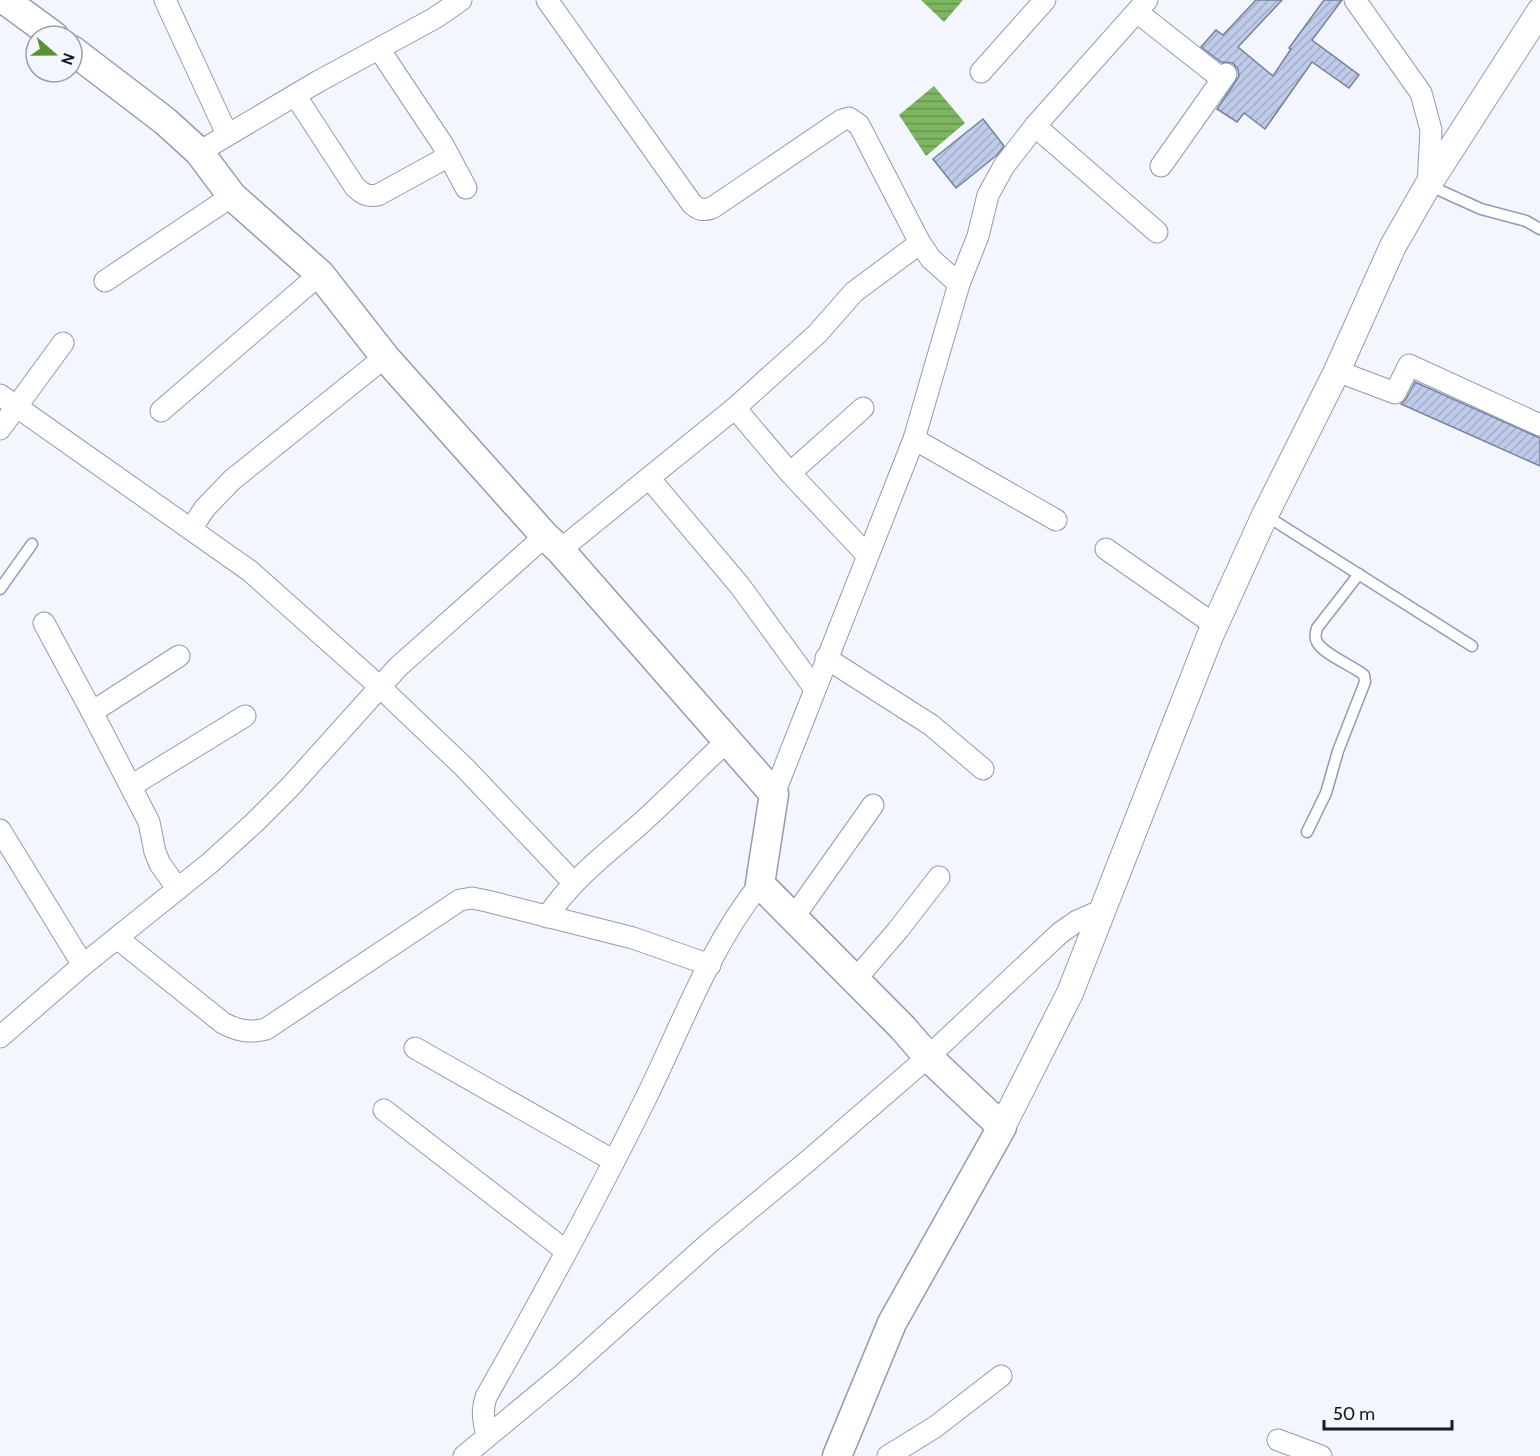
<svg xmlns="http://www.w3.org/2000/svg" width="1540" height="1456" font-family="Cabin,sans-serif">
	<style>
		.water { fill: url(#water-rules) }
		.building { fill: url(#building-hatch); stroke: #75809c; stroke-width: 1.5 }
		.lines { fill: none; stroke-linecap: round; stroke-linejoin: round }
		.service-casing { stroke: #909bb8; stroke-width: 13 }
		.minor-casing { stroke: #909bb8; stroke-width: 23 }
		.tertiary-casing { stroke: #909bb8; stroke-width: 28 }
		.secondary-casing { stroke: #909bb8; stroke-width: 31 }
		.service { stroke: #fff; stroke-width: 10 }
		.minor { stroke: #fff; stroke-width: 21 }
		.tertiary { stroke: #fff; stroke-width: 26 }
		.secondary { stroke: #fff; stroke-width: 28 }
	</style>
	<defs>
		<pattern id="water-rules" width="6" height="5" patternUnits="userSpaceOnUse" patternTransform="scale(1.5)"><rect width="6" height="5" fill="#7db661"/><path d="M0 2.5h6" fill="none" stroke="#659350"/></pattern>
		<pattern id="building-hatch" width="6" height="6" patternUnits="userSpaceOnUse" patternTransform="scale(1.5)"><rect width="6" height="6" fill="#bfcbe9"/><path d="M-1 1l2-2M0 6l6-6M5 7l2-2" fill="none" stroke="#a3aec8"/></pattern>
	</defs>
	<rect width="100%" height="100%" fill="#f3f6fc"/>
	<g class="water">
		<path d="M921 0H963L944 22Z"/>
		<path d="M934 86 965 123 926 156 899 115Z"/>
	</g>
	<g class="building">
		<path d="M1256 0H1282L1238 47 1273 76 1291 49 1289 48 1324 0H1342L1312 40 1359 75 1349 88 1312 62 1265 129 1244 113 1237 122 1217 109 1236 81 1239 76 1238 69 1233 63 1221 62 1201 47 1216 30 1223 35Z"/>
		<path d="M983 119 1004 146 997 155 956 188 933 159Z"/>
		<path d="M1415 382 1540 438V466L1401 404 1406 399Z"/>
	</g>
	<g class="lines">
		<g class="service-casing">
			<g id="service">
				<path d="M1428 185 1481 209 1526 221 1540 229"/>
				<path d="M1265 515 1472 646"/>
				<path d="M0 589 32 544"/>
				<path d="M1307 832 1326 793 1338 751 1365 682 1364 675C1353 666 1323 654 1317 642 1314 637 1316 632 1317 628L1359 574"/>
			</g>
		</g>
		<g class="minor-casing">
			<g id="minor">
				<path d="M165 0 227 134"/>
				<path d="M547 0 692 204C699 210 703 211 712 208L842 120 849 118 859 125 920 243 931 259 959 284"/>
				<path d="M1355 0 1421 93 1431 130 1428 185"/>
				<path d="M1137 12 1222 79"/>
				<path d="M379 49 443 145 466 188"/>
				<path d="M981 72 1045 0"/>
				<path d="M295 95 355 187C363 194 367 197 378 195L449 156"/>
				<path d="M1035 126 1157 232"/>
				<path d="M199 152 319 81 435 18 461 0"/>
				<path d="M1161 166 1226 74"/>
				<path d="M105 281 232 196"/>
				<path d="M1337 371 1395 393 1409 365 1540 425"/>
				<path d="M0 395 250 571 380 687 464 767 573 882"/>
				<path d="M735 408 790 473 867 555"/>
				<path d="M161 411 320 274"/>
				<path d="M0 429 63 343"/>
				<path d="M914 439 1056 520"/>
				<path d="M790 473 863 408"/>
				<path d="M649 478 740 586 815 689"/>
				<path d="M191 529 205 508 232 480 385 357"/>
				<path d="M1106 549 1215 625"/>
				<path d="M560 550 735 408 817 334 854 292 920 243"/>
				<path d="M44 623 92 712 149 822 155 852 160 864 178 889"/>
				<path d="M826 658 931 725 983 769"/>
				<path d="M92 712 179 656"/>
				<path d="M131 786 245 716"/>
				<path d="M774 794 914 439 959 284 978 236 988 195 1004 166 1035 126 1147 0"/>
				<path d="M0 830 83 965"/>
				<path d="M547 917C572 879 606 854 639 825 669 798 697 769 727 741"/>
				<path d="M793 918 873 805"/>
				<path d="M117 938 223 1023C238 1031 249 1033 266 1029L460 900 472 898 487 901 633 938 710 965"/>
				<path d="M855 980 898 930 939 877"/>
				<path d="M0 1037 83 965 210 863 254 823 290 787 398 667 545 536"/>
				<path d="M415 1048 614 1161"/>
				<path d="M384 1110 566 1251"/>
				<path d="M487 1436C484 1422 481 1412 486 1397 541 1300 595 1201 645 1100 681 1027 709 948 760 884"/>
				<path d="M1278 1440 1321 1456"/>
				<path d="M464 1456 563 1374 709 1243 809 1160 928 1057 1060 933 1077 921 1102 910"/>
				<path d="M888 1456 935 1427 1001 1376"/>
			</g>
		</g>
		<g class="tertiary-casing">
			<path id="tertiary" d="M1002 1127 1070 993 1210 636 1265 515 1337 371 1393 246 1428 185 1540 11"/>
		</g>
		<g class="secondary-casing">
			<g id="secondary">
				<path d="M5 0 54 36"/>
				<path d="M72 50 165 121 199 152 232 196 320 274 385 357 545 536 560 550 774 794 760 884 903 1028 928 1057 1002 1127 892 1323 837 1456"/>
			</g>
		</g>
		<use href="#service" class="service"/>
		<use href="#minor" class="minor"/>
		<use href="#tertiary" class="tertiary"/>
		<use href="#secondary" class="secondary"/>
	</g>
	<g transform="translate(54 54) rotate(110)"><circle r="28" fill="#f3f6fc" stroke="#9b9ea6" stroke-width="1.5"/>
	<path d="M0-4.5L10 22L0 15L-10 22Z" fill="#569332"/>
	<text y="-9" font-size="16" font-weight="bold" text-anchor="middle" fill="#161a25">N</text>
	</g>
	<path d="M1324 1420v9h128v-9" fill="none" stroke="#161a25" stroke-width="3"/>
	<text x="1333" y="1420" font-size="18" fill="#161a25" stroke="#f3f6fc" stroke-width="4.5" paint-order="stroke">50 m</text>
</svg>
